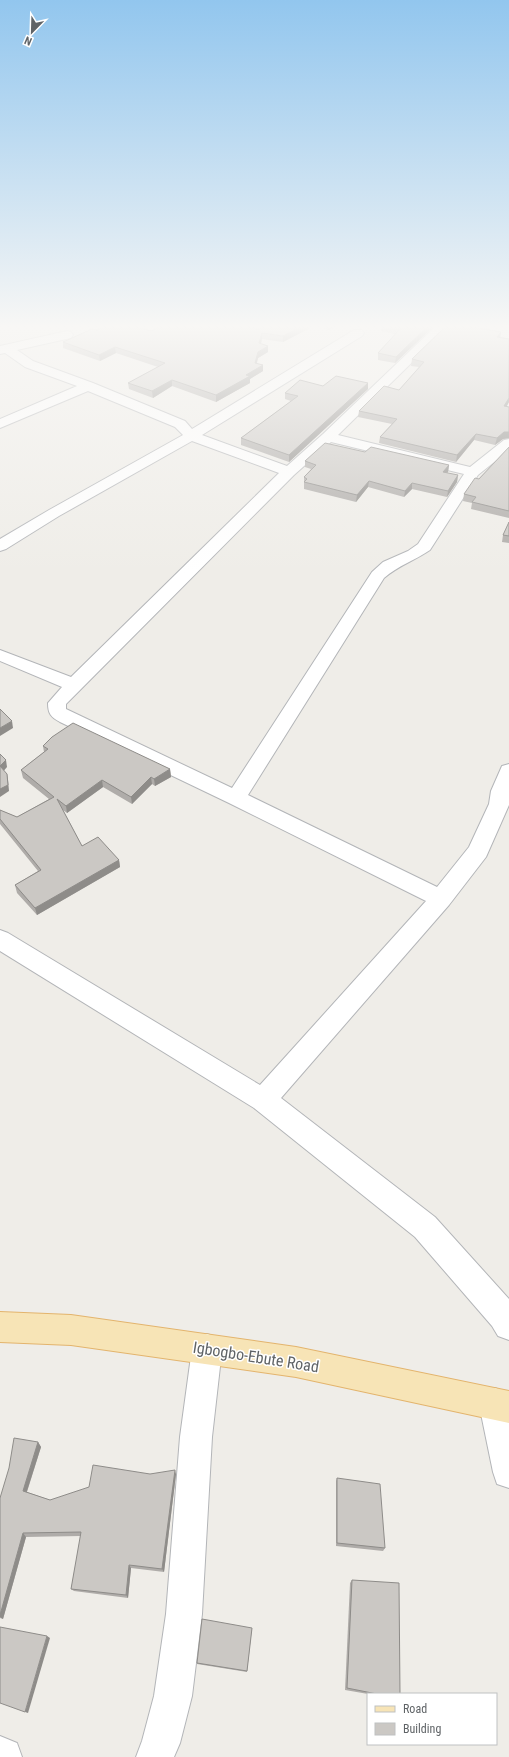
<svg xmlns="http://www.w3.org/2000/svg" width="509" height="1757" font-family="'Roboto Condensed',sans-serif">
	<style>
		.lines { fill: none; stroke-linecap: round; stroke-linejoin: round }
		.minor-casing { stroke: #b3b5b8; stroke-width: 2 }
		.major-casing { stroke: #e3b46d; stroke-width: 2 }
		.minor { fill: #fff; fill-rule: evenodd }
		.major { fill: #f7e4b6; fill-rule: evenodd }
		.wall { fill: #afaca9 }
		.shaded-wall { fill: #8e8c89 }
		.building { fill: #cbc8c4; stroke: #8e8c89 }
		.labels { text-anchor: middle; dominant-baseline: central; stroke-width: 3; stroke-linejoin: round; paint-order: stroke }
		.near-street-label { font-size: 16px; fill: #5f6366; stroke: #fff }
	</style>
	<rect width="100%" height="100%" fill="#efede8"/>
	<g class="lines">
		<g class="minor-casing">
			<g id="minor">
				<path d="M435 327H440L445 330 338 435 470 467 504 440 509 439V450L478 475 430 550C414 561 399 565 384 578L248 795 437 887 469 847 489 804 491 791 502 766 509 764V805L486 857 449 905 281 1098 435 1217 509 1299V1340L498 1336 492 1326 415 1237 254 1108 0 951V930L8 933 260 1085 426 901 229 803 60 722C51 717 48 714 48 703L62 687 0 661V650L71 677 279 473 192 441 59 516 6 549 0 551V539L49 510 183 435 175 427 88 391 0 428V419L77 386 25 367 5 353 0 354V346L67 331 71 332 73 335 71 338 17 350 33 361 93 383 185 421 192 429 354 330H362L364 333 362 336 202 435 287 466 323 434ZM331 442 464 474 418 544 408 551 383 562 372 572 232 788 66 709V704L81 689 294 475Z"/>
				<path d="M207 1334 218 1338 222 1349 212 1437 202 1614 192 1696 180 1743 174 1757H136L142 1741 154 1696 166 1614 180 1437 192 1349 196 1338Z"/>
				<path d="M495 1388 506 1393 509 1400V1488L497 1484 493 1472 479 1404 484 1393Z"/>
				<path d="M0 1736 17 1743 22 1757H0Z"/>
			</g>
		</g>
		<g class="major-casing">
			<path id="major" d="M0 1312 71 1315 296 1347 509 1391V1423L296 1377 71 1345 0 1342Z"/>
		</g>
		<use href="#minor" class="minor"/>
		<use href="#major" class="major"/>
	</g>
	<g class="wall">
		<path d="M312 327 283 342 262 339 261 344 268 352 258 358 257 363 263 371 250 379V383L216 402 172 386 153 398 129 389 128 383 158 367 116 353 100 361 63 348V342L97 330 151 331 258 329Z"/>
		<path d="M319 327H335L329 330Z"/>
		<path d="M381 327H433L395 363 378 360V353L395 334 381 331Z"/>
		<path d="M443 327H473L501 332 500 337 509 339V402L507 406 509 407V438L503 439 495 445 474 440 456 462 379 443 380 437 392 424 358 417 359 411 399 390 419 367 411 366 412 359 444 328Z"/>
		<path d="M323 386 368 389 289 462 241 445V438L291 401 285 399V393Z"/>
		<path d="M509 447V518L471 509 472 503 463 501 464 494Z"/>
		<path d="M365 452 449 465 448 472 447 473 458 475 457 482 447 497 412 489 404 497 368 487 356 502 304 489V477L311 469 305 467V461Z"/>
		<path d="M509 522V543L502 542 503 535Z"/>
		<path d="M43 746 170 769 171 777 155 786 152 784 132 804 103 787 67 813 63 810 82 846 119 860 120 867 37 915 17 893 15 885 38 871 0 824V810L17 817 49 799 23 778 21 770 44 752Z"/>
		<path d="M38 1442 41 1447 27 1492 50 1500 150 1474H176L164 1572 131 1568 128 1598 74 1591 71 1589 81 1536 26 1537 3 1619 0 1618V1498Z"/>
		<path d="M337 1478 385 1548 383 1551 336 1546V1481Z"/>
		<path d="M352 1580 400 1694H368L345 1690 350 1583Z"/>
		<path d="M252 1628 247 1672 197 1664V1663Z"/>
	</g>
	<g class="shaded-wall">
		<path d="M301 327H312L283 342V336Z"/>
		<path d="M329 327H335L329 330Z"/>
		<path d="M427 327H433L395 363 396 357Z"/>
		<path d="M501 332 500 339 497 337Z"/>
		<path d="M262 333V339L259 349V343Z"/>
		<path d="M268 346V352L258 358 255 369V363L258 352Z"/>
		<path d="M115 347 116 353 100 361 99 355Z"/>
		<path d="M263 365V371L250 379V383L216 402V395L246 375Z"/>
		<path d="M172 380V386L153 398 152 391Z"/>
		<path d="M368 383V389L289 462V455Z"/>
		<path d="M509 398V402L503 412 504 406Z"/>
		<path d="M504 432H509V438L503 439 495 445 497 438Z"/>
		<path d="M476 434 474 440 456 462 457 455Z"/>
		<path d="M449 465 448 472 442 479 443 472Z"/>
		<path d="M458 475 457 482 447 497 448 491Z"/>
		<path d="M369 481 368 487 356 502 357 495Z"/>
		<path d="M412 483V489L404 497 405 491Z"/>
		<path d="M12 721 13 728 0 736V728Z"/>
		<path d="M6 760 7 767 2 773 0 766Z"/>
		<path d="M170 769 171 777 155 786 154 779Z"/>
		<path d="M7 774 8 780 9 791 0 797V789Z"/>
		<path d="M151 777 152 784 132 804 131 797Z"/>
		<path d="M102 780 103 787 67 813 66 806Z"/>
		<path d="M119 860 120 867 37 915 35 908Z"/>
		<path d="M38 1442 41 1447 26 1494 23 1491Z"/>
		<path d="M175 1470 176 1474 164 1572 162 1569Z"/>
		<path d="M23 1533 26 1537 3 1619 0 1617V1615Z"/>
		<path d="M129 1565 131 1568 128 1598 126 1595Z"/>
		<path d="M47 1636 50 1638 28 1713 25 1712Z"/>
	</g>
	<g class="building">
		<path d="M104 327H139L151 331 159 327H251L258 329 263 327H301L283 336 262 333 259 343 268 346 258 352 255 363 263 365 246 375 250 376 216 395 172 380 152 391 128 383 165 363 115 347 99 355 63 342 92 329 97 330Z"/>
		<path d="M391 327H427L396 357 378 353 400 329Z"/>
		<path d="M445 327H473L501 332 497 337 509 339V398L504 406 509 407V432H504L497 438 476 434 457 455 380 437 397 419 359 411 384 386 399 390 424 362 412 359Z"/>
		<path d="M336 376 368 383 289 455 241 438 298 396 285 393 300 380 323 386Z"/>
		<path d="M325 443 365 452 371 447 449 465 443 472 458 475 448 491 412 483 405 491 369 481 357 495 304 482 307 479 304 477 316 465 305 461Z"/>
		<path d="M509 447V511L472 502 476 497 464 494 475 478 479 479Z"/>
		<path d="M509 522V536L503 535Z"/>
		<path d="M0 709 12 721 0 728Z"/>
		<path d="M73 723 170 769 154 779 151 777 131 797 102 780 66 806 57 799 82 846 98 837 119 860 35 908 15 885 41 870 0 819V810L17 817 54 797 21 770 48 749 43 746 52 737Z"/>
		<path d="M0 754 6 760 0 766 7 774 8 785 0 789Z"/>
		<path d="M14 1438 38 1442 23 1491 50 1500 89 1487 93 1465 150 1474 175 1470 162 1569 129 1565 126 1595 71 1589 81 1532 23 1533 0 1615V1498L9 1468Z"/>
		<path d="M337 1478 380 1484 385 1548 337 1543Z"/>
		<path d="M352 1580 399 1583 400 1694H377L347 1688Z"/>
		<path d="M202 1619 252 1628 247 1671 197 1663Z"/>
		<path d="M0 1627 47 1636 25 1712 0 1703Z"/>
	</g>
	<linearGradient id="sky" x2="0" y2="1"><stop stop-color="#92c6ee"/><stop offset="0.57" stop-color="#f8f7f5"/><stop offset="1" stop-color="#f8f7f5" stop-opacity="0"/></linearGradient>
	<rect width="509" height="573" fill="url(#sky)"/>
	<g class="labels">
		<g class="near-street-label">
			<text transform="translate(256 1357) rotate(9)">Igbogbo-Ebute Road</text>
		</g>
	</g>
	<rect x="367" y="1693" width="130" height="52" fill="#ffffff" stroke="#bfc1c2"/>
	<rect x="375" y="1706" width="20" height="6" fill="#f7e4b6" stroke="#bfc1c2"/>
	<text x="403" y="1713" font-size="12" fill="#5f6366">Road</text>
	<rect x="375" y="1723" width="20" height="12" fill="#cbc8c4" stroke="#bfc1c2"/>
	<text x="403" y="1733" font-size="12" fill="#5f6366">Building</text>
	<g transform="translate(32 32) rotate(203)" stroke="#ffffff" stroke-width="3" paint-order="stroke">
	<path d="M0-3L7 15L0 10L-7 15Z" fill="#5f6366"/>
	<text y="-6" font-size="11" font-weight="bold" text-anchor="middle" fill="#5f6366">N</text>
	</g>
</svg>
